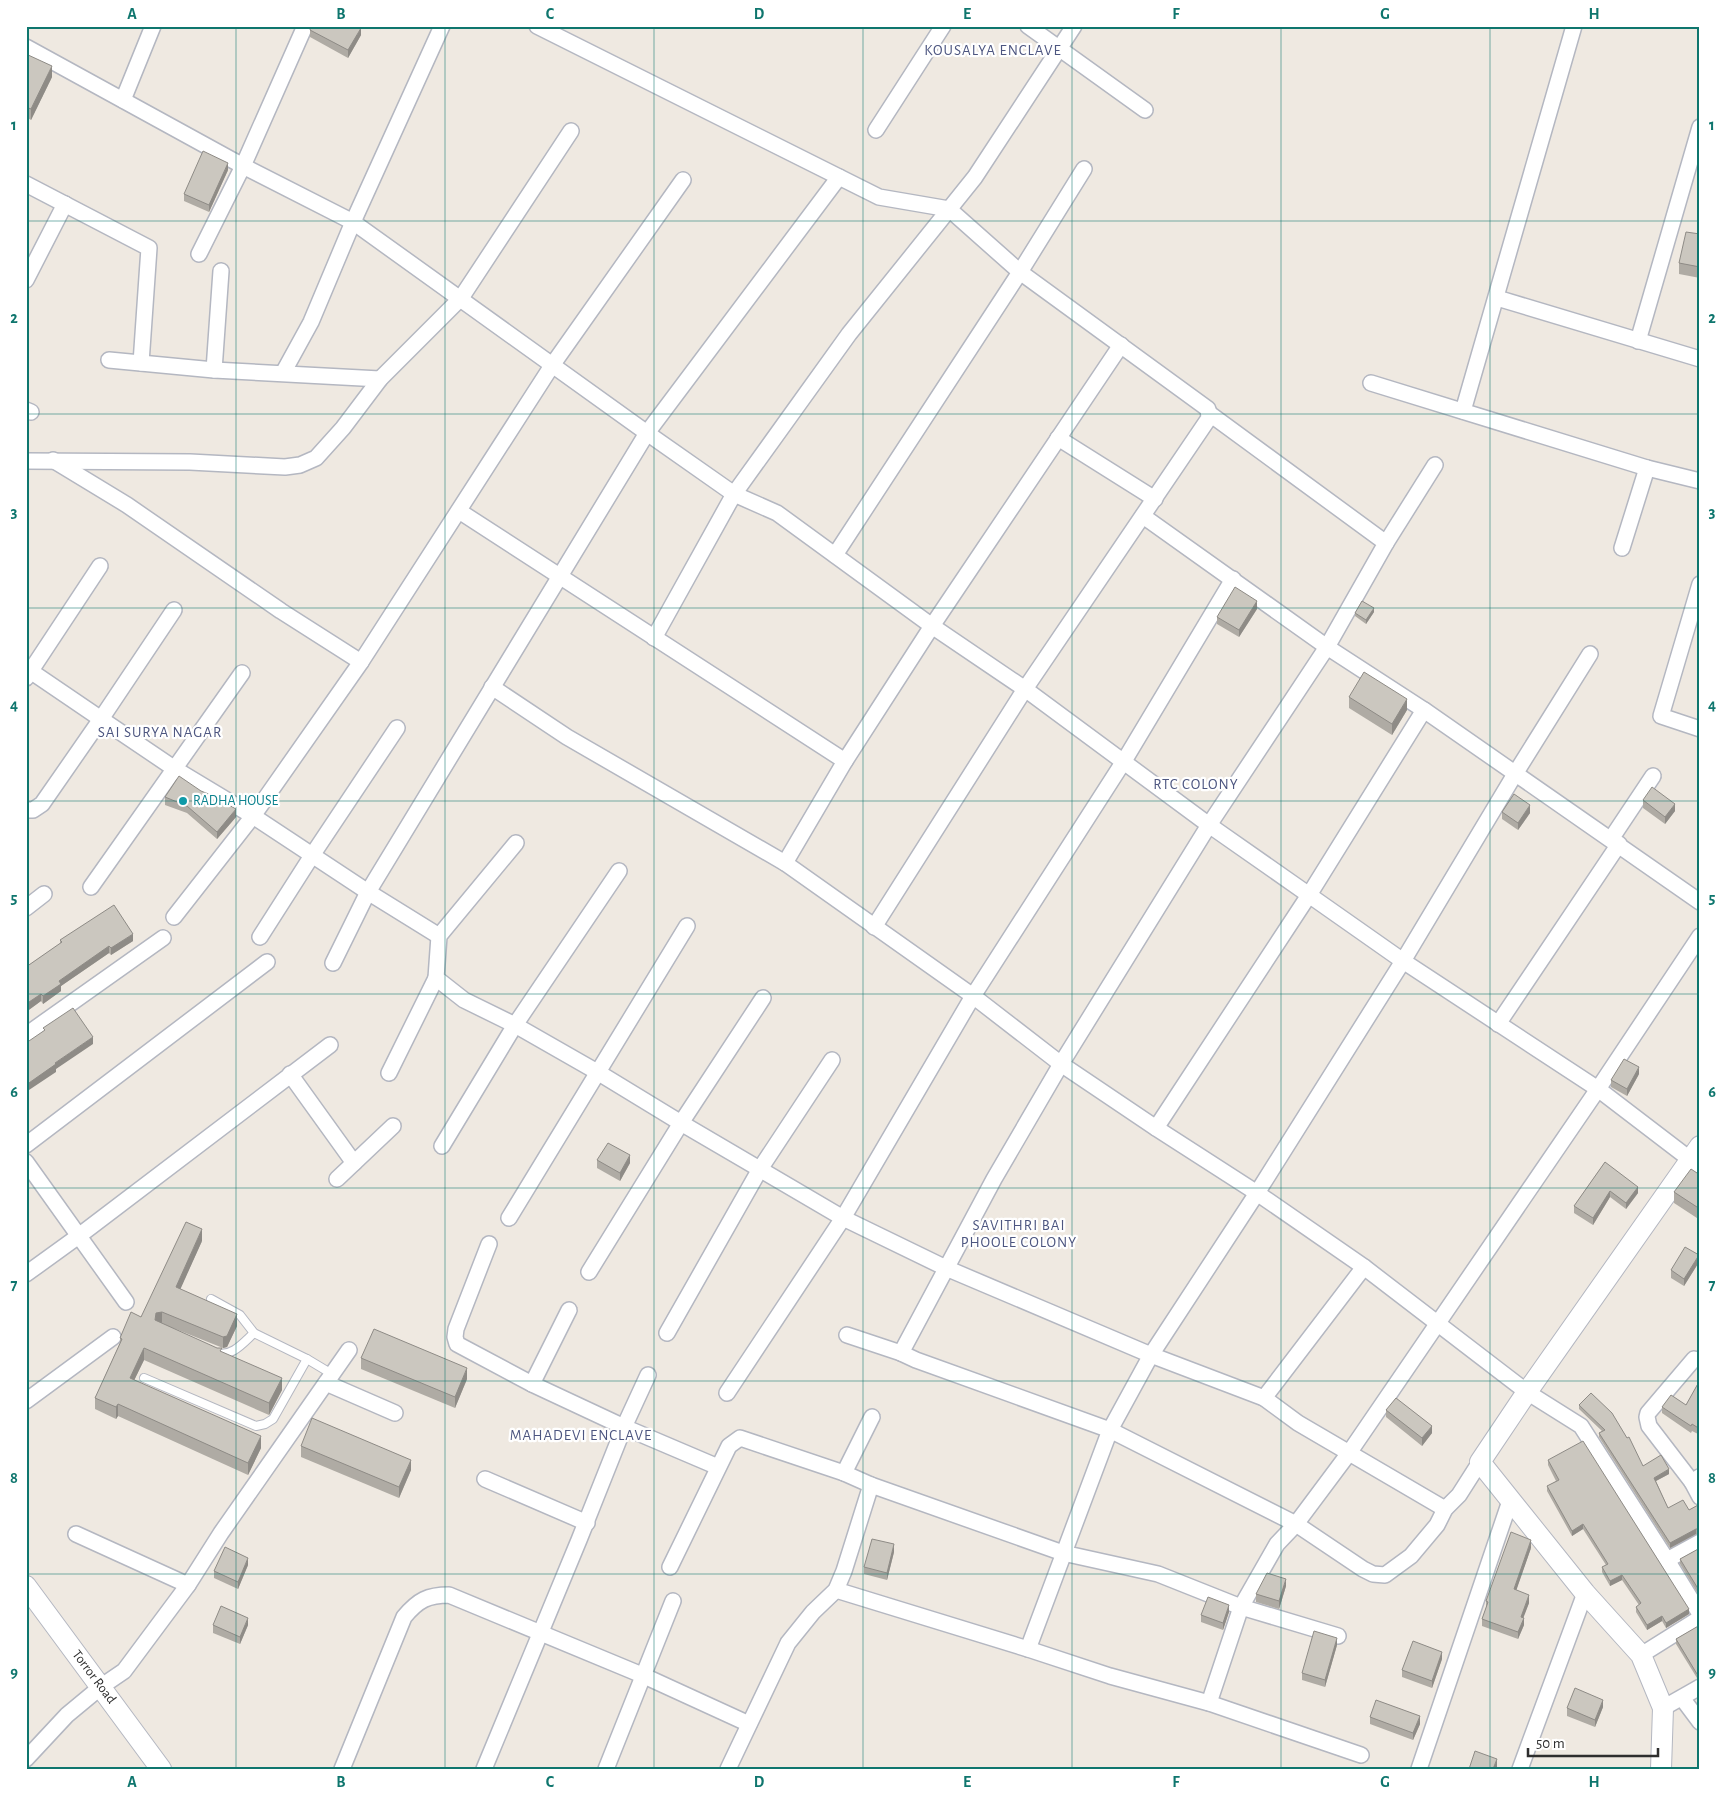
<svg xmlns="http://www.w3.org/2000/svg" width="1726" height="1795" font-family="'Alegreya Sans',sans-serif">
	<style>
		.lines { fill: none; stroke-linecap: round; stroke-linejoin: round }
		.lane-casing { stroke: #b4b7c1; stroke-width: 10 }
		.street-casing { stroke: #b4b7c1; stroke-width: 18 }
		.secondary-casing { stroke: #b4b7c1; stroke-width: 22 }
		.lane { stroke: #fff; stroke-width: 8 }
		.street { stroke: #fff; stroke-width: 15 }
		.secondary { stroke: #fff; stroke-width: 20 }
		.wall { fill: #afaba4 }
		.shaded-wall { fill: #8e8b86 }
		.building { fill: #cbc7bf; stroke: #8e8b86 }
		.grid { fill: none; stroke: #0f766e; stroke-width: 1; stroke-opacity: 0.55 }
		.culture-dot { fill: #0f9aa8; stroke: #fff; stroke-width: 2 }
		.labels { text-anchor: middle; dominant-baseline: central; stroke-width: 4.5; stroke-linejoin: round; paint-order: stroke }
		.culture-label { font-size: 14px; fill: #0d838f; stroke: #fff; text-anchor: start }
		.street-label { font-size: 14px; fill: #2e2e2e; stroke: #fff }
		.neighbourhood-label { font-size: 15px; letter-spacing: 1px; fill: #4d5680; stroke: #fff }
		.neatline { fill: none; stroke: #0f766e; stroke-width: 2 }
		.grid-label { font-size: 16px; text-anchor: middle; font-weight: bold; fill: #0f766e }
	</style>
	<rect width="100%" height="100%" fill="#efe9e1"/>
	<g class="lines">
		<g class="lane-casing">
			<g id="lane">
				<path d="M211 1299 240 1315 254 1333 307 1359 332 1374"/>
				<path d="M217 1353C232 1357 243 1343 254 1333"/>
				<path d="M144 1378 256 1426 265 1424 273 1419 307 1359"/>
			</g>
		</g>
		<g class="street-casing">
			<g id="street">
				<path d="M537 26 879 197 949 209 1020 272 1208 409 1209 418 1025 689 874 927"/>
				<path d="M1028 26 1145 110"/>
				<path d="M26 47 243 166 305 26"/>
				<path d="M123 100 153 26"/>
				<path d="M876 130 943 26"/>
				<path d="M26 184 149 248 141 363"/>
				<path d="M199 254 243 166 353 222 647 433 734 494 777 513 932 626 1025 689 1209 825 1309 895 1403 961 1598 1089 1700 1167"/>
				<path d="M26 280 65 204"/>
				<path d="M1497 298 1700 359"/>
				<path d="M1638 341 1700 127"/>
				<path d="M109 360 214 370 380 379"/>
				<path d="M214 370 221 271"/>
				<path d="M283 373 311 322 353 222 442 26"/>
				<path d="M1371 383 1647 468 1700 481"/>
				<path d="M26 410 31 412"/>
				<path d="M1463 411 1574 26"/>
				<path d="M1058 438 1155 499"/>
				<path d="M53 460 127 505 281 611 361 662"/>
				<path d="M26 461 190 462 285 467 300 465 316 458 343 428 380 379 461 298 571 131"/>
				<path d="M459 511 845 761"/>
				<path d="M1143 516 1327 647 1424 710 1700 902"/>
				<path d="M1386 543 1435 465"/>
				<path d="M1622 548 1647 468"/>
				<path d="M835 555 1020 272 1084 169"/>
				<path d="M1700 584 1661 716 1700 729"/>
				<path d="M654 638 734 494 849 334 975 177 1074 26"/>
				<path d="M26 668 101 719 174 610"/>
				<path d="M26 678 100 566"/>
				<path d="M492 687 567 737 785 863 973 996 1061 1064 1156 1128 1257 1193 1364 1267 1527 1392 1581 1426 1667 1560 1700 1614"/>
				<path d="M26 810H33L42 804 101 719 175 769 253 816 368 892 439 936"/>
				<path d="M1611 839 1653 776"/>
				<path d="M516 843 439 936 436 978 464 1000 515 1025 599 1073 681 1123 843 1218 946 1268 1151 1355 1264 1398 1298 1423 1445 1509"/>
				<path d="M785 863 845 761 932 626 1121 345"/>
				<path d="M91 887 242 673"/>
				<path d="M26 908 44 894"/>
				<path d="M174 917 253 816 361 662 553 364 683 180"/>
				<path d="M260 937 313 854 397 728"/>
				<path d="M333 963 368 892 647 433 839 177"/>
				<path d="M1498 1024 1619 844"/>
				<path d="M26 1035 163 938"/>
				<path d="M389 1073 436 978"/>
				<path d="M290 1074 354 1163"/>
				<path d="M1156 1128 1309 895 1424 710"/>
				<path d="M26 1145 267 962"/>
				<path d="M442 1146 515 1025 619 871"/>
				<path d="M26 1162 126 1302"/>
				<path d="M337 1179 393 1126"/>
				<path d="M509 1218 687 926"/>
				<path d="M489 1244 456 1329 455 1337 457 1344 532 1384 624 1427 718 1467"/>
				<path d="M589 1272 681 1123 763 998"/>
				<path d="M26 1274 80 1235 330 1045"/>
				<path d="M667 1333 760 1169 832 1060"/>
				<path d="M847 1335 901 1353 916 1360 1110 1430 1151 1355 1257 1193 1403 961 1515 774 1590 654"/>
				<path d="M901 1353 994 1179 1061 1064 1209 825 1327 647 1386 543 1210 414"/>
				<path d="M326 1383 395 1413"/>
				<path d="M532 1384 569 1310"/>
				<path d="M727 1393 843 1218 973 996 1124 761 1233 579"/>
				<path d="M1264 1398 1364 1267"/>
				<path d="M26 1401 113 1337"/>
				<path d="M844 1473 872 1417"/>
				<path d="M1699 1477 1692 1482 1700 1497"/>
				<path d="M485 1479 587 1523"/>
				<path d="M1692 1482 1649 1426 1647 1417 1648 1413 1694 1359"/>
				<path d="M76 1534 188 1585"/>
				<path d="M1667 1560 1700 1542"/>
				<path d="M670 1567 729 1446 740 1438 844 1473 871 1485 1063 1553 1158 1574 1241 1607 1338 1636"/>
				<path d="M836 1590 1028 1649 1110 1676 1209 1703 1361 1755"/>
				<path d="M1028 1649 1110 1430 1296 1524 1363 1569 1373 1574 1385 1575 1411 1556 1437 1525 1445 1509 1459 1495 1480 1462"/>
				<path d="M1641 1655 1700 1618"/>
				<path d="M1682 1698 1700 1722"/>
				<path d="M1209 1703 1241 1607 1277 1544 1296 1524 1349 1453 1598 1089 1700 936"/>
				<path d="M1663 1708 1700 1687"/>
				<path d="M26 1759 67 1715 102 1686 124 1671 188 1585 221 1533 349 1350"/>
				<path d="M342 1769 404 1617C418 1600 428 1595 449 1595L642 1675 749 1724"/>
				<path d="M484 1769 579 1540 624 1427 648 1375"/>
				<path d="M606 1769 673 1601"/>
				<path d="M728 1769 788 1643 813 1612 836 1590 844 1571 871 1485"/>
				<path d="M1419 1769 1510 1501"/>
				<path d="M1520 1769 1585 1593"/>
			</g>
		</g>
		<g class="secondary-casing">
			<g id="secondary">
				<path d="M26 1586 161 1769"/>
				<path d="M1661 1769 1663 1708 1641 1655 1585 1593 1480 1462 1527 1392 1700 1146"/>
			</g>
		</g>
		<use href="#lane" class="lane"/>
		<use href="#street" class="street"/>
		<use href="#secondary" class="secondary"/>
	</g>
	<g class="wall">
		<path d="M310 30 361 35 348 58 310 37Z"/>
		<path d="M26 54 52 77 31 120 26 117Z"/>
		<path d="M228 170 209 212 184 201V194Z"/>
		<path d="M1700 234V278L1679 274V263Z"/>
		<path d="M1257 609 1239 637 1217 624V617Z"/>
		<path d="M1374 612 1366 624 1355 616V613Z"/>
		<path d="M1349 697 1407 710 1392 735 1349 708Z"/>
		<path d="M165 797 236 817 217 839 187 813 165 805Z"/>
		<path d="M1643 800 1675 811 1665 824 1643 808Z"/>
		<path d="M1502 812 1530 813 1518 830 1502 819Z"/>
		<path d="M60 940 133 941 111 955 109 953 61 986V991L43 1004 41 1001 26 1012V967L60 944Z"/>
		<path d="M1639 1074 1627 1096 1611 1087V1080Z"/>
		<path d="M597 1160 630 1163 620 1181 597 1168Z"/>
		<path d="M1605 1162 1638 1193 1626 1209 1610 1197 1593 1225 1574 1213V1206Z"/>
		<path d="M1700 1175V1220L1674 1203V1192Z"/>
		<path d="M202 1241 180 1289 237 1326 227 1347 223 1348 173 1328 222 1352 282 1390 269 1415 144 1360 134 1380 261 1448 248 1475 118 1416 116 1419 95 1409V1398L120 1343V1338L141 1317Z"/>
		<path d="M1699 1262 1684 1286 1671 1278V1270Z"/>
		<path d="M361 1358 467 1379 455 1408 361 1369Z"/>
		<path d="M1700 1380V1435L1692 1431 1691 1433 1662 1413V1407L1686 1405Z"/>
		<path d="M1579 1405 1643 1466 1669 1474 1656 1481 1668 1508 1689 1510 1700 1504V1534H1696L1670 1548 1599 1437V1433L1602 1431 1579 1409Z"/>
		<path d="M1386 1410 1432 1433 1422 1446 1386 1417Z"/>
		<path d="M301 1446 411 1470 399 1498 301 1457Z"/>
		<path d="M1548 1460 1689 1614 1666 1628 1662 1621 1647 1630 1636 1612V1607L1639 1605 1622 1580 1610 1586 1602 1572V1567L1606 1565 1583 1529 1572 1536 1547 1491V1486L1556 1481 1548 1465Z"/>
		<path d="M1531 1548 1516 1590 1529 1603 1523 1617 1524 1625 1518 1639 1482 1626V1619L1486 1608V1601Z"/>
		<path d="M1700 1548V1597L1680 1564V1559Z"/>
		<path d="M894 1552 887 1580 864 1574V1567Z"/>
		<path d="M248 1565 238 1589 214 1578V1571Z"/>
		<path d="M1286 1586 1279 1609 1256 1602V1594Z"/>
		<path d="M1229 1612 1223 1630 1201 1622V1615Z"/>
		<path d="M213 1625H248L240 1644 213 1633Z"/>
		<path d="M1700 1625V1679L1697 1678 1676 1644V1639Z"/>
		<path d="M1337 1645 1325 1687 1302 1680V1673Z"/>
		<path d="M1442 1659 1432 1688 1402 1677V1670Z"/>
		<path d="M1603 1707 1595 1727 1567 1716V1708Z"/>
		<path d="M1370 1717 1420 1724 1413 1740 1370 1724Z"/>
	</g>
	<g class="shaded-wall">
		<path d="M361 28V35L348 58V50Z"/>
		<path d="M52 66V77L31 120V109Z"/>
		<path d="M228 163V170L209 212V205Z"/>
		<path d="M1257 601V609L1239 637V630Z"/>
		<path d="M1374 608V612L1366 624V620Z"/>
		<path d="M1407 699V710L1392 735V724Z"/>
		<path d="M1675 804V811L1665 824V817Z"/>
		<path d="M1530 805V813L1518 830V823Z"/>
		<path d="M236 809V817L217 839V832Z"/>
		<path d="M133 934V941L111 955V948Z"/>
		<path d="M109 946V953L61 986V991L43 1004V996L59 981Z"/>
		<path d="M41 994V1001L26 1012V1004Z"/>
		<path d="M93 1037V1044L56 1069V1072L26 1092V1085L55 1063Z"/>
		<path d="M1639 1067V1074L1627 1096V1089Z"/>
		<path d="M630 1155V1163L620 1181V1173Z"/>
		<path d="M1638 1187V1193L1626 1209V1203Z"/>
		<path d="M1610 1191V1197L1593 1225V1218Z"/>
		<path d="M202 1229V1241L176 1299V1287Z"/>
		<path d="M1699 1255V1262L1684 1286V1279Z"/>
		<path d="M162 1312V1324L155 1320 156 1313Z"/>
		<path d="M237 1314V1326L227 1347 223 1348V1337Z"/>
		<path d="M144 1348V1360L130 1389V1378Z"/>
		<path d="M467 1368V1379L455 1408V1397Z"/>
		<path d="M282 1378V1390L269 1415V1403Z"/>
		<path d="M118 1404V1416L116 1419V1407Z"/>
		<path d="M1432 1426V1433L1422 1446V1438Z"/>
		<path d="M261 1436V1448L248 1475V1463Z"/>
		<path d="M411 1460V1470L399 1498V1487Z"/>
		<path d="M1669 1469V1474L1654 1482V1478Z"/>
		<path d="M1583 1524V1529L1572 1536V1531Z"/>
		<path d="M1696 1529V1534L1670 1548V1543Z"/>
		<path d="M1531 1540V1548L1514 1597V1589Z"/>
		<path d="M894 1544V1552L887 1580V1573Z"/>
		<path d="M248 1558V1565L238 1589V1582Z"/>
		<path d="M1622 1575V1580L1610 1586V1581Z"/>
		<path d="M1286 1579V1586L1279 1609V1601Z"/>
		<path d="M1529 1595V1603L1521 1624V1617Z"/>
		<path d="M1229 1605V1612L1223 1630V1623Z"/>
		<path d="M1689 1609V1614L1666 1628V1623Z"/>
		<path d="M1662 1616V1621L1647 1630V1625Z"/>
		<path d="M248 1618V1625L240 1644V1637Z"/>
		<path d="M1524 1618V1625L1518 1639V1632Z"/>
		<path d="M1337 1638V1645L1325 1687V1680Z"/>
		<path d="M1442 1652V1659L1432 1688V1681Z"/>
		<path d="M1603 1700V1707L1595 1727V1720Z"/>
		<path d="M1420 1716V1724L1413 1740V1733Z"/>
		<path d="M1497 1759V1767L1496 1769H1493Z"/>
	</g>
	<g class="building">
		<path d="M311 26H358L361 28 348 50 310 30Z"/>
		<path d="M26 54 52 66 31 109 26 107Z"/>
		<path d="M203 151 228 163 209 205 184 194Z"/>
		<path d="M1686 232 1700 234V267L1679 263Z"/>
		<path d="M1235 587 1257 601 1239 630 1217 617Z"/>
		<path d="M1362 601 1374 608 1366 620 1355 613Z"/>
		<path d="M1364 672 1407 699 1392 724 1349 697Z"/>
		<path d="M179 776 201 791 211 795 236 809 217 832 187 806 165 797Z"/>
		<path d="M1652 787 1675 804 1665 817 1643 800Z"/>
		<path d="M1514 794 1530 805 1518 823 1502 812Z"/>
		<path d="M114 905 133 934 111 948 109 946 59 981 61 984 43 996 41 994 26 1004V967L62 942 60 940Z"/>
		<path d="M73 1008 93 1037 55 1063 56 1064 26 1085V1043L45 1030 43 1028Z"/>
		<path d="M1624 1059 1639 1067 1627 1089 1611 1080Z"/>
		<path d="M608 1143 630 1155 620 1173 597 1160Z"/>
		<path d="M1605 1162 1638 1187 1626 1203 1610 1191 1593 1218 1574 1206Z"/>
		<path d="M1691 1169 1700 1175V1209L1674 1192Z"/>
		<path d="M186 1222 202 1229 176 1287 237 1314 227 1336 223 1337 162 1312 156 1313 155 1320 217 1348H222L220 1351 282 1378 269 1403 144 1348 130 1378 261 1436 248 1463 118 1404 116 1407 95 1398 122 1339 120 1338 131 1312 141 1317Z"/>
		<path d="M1685 1247 1699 1255 1684 1279 1671 1270Z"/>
		<path d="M374 1329 467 1368 455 1397 361 1358Z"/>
		<path d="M1700 1380V1429L1692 1424 1691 1426 1662 1407 1671 1395 1686 1405Z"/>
		<path d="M1591 1393 1612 1413 1627 1438 1629 1437 1643 1466 1661 1455 1669 1469 1654 1478 1668 1508 1683 1500 1689 1510 1700 1504V1529H1696L1670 1543 1599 1433 1605 1430 1579 1405Z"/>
		<path d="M1396 1398 1432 1426 1422 1438 1386 1410Z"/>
		<path d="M312 1418 411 1460 399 1487 301 1446Z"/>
		<path d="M1583 1441 1689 1609 1666 1623 1662 1616 1647 1625 1636 1607 1641 1603 1622 1575 1610 1581 1602 1567 1608 1564 1583 1524 1572 1531 1547 1486 1559 1480 1548 1460Z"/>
		<path d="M1511 1532 1531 1540 1514 1589 1529 1595 1521 1617 1524 1618 1518 1632 1482 1619 1488 1602 1486 1601Z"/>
		<path d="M872 1539 894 1544 887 1573 864 1567Z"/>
		<path d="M225 1547 248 1558 238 1582 214 1571Z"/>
		<path d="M1700 1548V1592L1680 1559Z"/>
		<path d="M1267 1573 1286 1579 1279 1601 1256 1594Z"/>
		<path d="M1208 1597 1229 1605 1223 1623 1201 1615Z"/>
		<path d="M221 1606 248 1618 240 1637 213 1625Z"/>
		<path d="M1700 1625V1674H1697L1676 1639Z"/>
		<path d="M1314 1631 1337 1638 1325 1680 1302 1673Z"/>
		<path d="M1413 1641 1442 1652 1432 1681 1402 1670Z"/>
		<path d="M1575 1688 1603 1700 1595 1720 1567 1708Z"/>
		<path d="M1376 1700 1420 1716 1413 1733 1370 1717Z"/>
		<path d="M1475 1751 1497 1759 1493 1769H1469Z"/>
	</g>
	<path class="grid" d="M236 26V1769M445 26V1769M654 26V1769M863 26V1769M1072 26V1769M1281 26V1769M1490 26V1769M26 221H1700M26 414H1700M26 608H1700M26 801H1700M26 994H1700M26 1188H1700M26 1381H1700M26 1574H1700"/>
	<circle class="culture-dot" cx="183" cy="801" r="5"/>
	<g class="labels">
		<g class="culture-label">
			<text x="193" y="801">RADHA HOUSE</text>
		</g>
		<g class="street-label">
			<text transform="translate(94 1677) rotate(53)">Torror Road</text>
		</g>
		<g class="neighbourhood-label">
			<text x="993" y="50">KOUSALYA ENCLAVE</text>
			<text x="160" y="732">SAI SURYA NAGAR</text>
			<text x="1196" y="784">RTC COLONY</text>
			<text x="1019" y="1225">SAVITHRI BAI<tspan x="1019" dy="17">PHOOLE COLONY</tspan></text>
			<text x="581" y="1435">MAHADEVI ENCLAVE</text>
		</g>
	</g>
	<rect width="1726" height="1795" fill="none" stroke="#ffffff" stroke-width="55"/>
	<path d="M1528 1748v8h130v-8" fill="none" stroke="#2e2e2e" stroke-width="2.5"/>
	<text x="1536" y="1748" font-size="15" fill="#2e2e2e" stroke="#ffffff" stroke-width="4" paint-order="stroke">50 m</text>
	<rect x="28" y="28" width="1670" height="1740" class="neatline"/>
	<g class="grid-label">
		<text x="132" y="19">A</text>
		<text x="341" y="19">B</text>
		<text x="550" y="19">C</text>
		<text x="759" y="19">D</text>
		<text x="967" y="19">E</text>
		<text x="1176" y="19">F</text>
		<text x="1385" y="19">G</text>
		<text x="1594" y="19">H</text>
		<text x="14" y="130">1</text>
		<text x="1712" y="130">1</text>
		<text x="14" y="323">2</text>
		<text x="1712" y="323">2</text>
		<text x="14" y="517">3</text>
		<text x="1712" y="517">3</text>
		<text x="14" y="710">4</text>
		<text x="1712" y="710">4</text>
		<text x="14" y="903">5</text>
		<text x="1712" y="903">5</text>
		<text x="14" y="1097">6</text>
		<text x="1712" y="1097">6</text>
		<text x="14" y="1290">7</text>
		<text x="1712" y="1290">7</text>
		<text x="14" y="1483">8</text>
		<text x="1712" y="1483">8</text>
		<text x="14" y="1677">9</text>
		<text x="1712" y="1677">9</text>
		<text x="132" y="1787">A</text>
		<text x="341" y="1787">B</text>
		<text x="550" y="1787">C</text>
		<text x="759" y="1787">D</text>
		<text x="967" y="1787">E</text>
		<text x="1176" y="1787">F</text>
		<text x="1385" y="1787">G</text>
		<text x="1594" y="1787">H</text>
	</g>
</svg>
